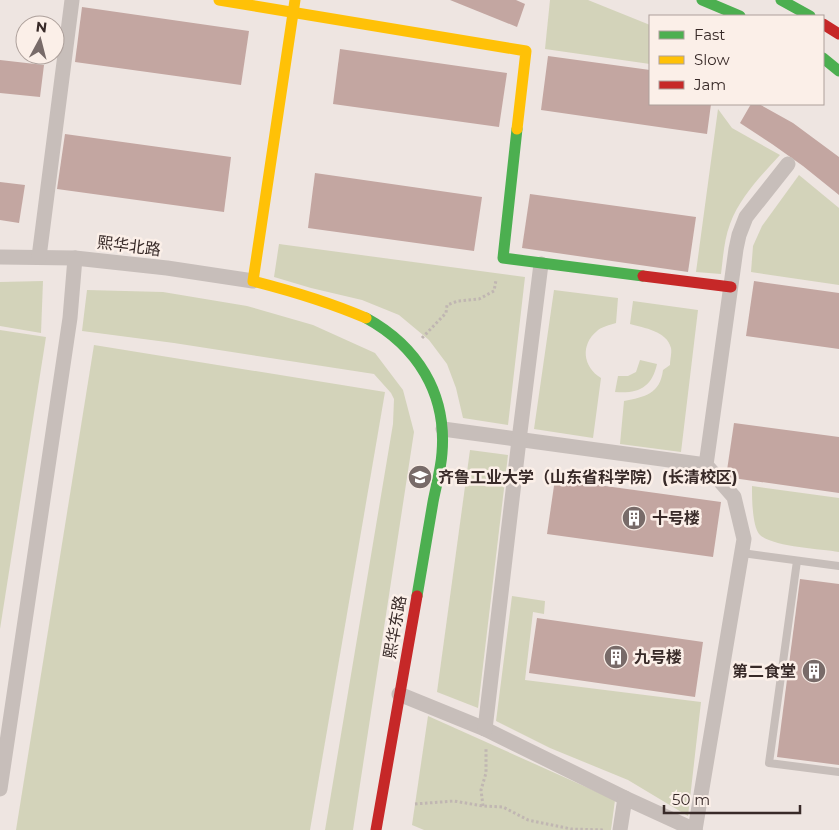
<svg xmlns="http://www.w3.org/2000/svg" width="839" height="830" font-family="Montserrat,'Noto Sans SC',sans-serif">
	<style>
		.green { fill: #d3d3ba }
		.building { fill: #c3a6a1 }
		.lines { fill: none; stroke-linecap: round; stroke-linejoin: round }
		.path { stroke: #c0b6b2; stroke-width: 3; stroke-dasharray: 2.5 2.5; stroke-linecap: butt }
		.lane { stroke: #c7beba; stroke-width: 8 }
		.street { stroke: #c7beba; stroke-width: 15 }
		.fast { stroke: #4caf50; stroke-width: 11 }
		.slow { stroke: #ffc107; stroke-width: 11 }
		.jam { stroke: #c62828; stroke-width: 11 }
		.labels { text-anchor: middle; dominant-baseline: central; stroke-width: 5; stroke-linejoin: round; paint-order: stroke }
		.street-label { font-size: 16px; fill: #382a28; stroke: #fbefe8 }
		.poi-label { font-size: 16px; font-weight: bold; fill: #382a28; stroke: #fbefe8; text-anchor: start }
	</style>
	<rect width="100%" height="100%" fill="#eee5e1"/>
	<g class="green">
		<path d="M550 0H588L650 25V64L545 49Z"/>
		<path d="M718 109 732 128 780 155C761 176 740 197 730 224 724 240 723 258 721 274L696 272Z"/>
		<path d="M799 175 839 208V285L751 272 753 246 762 226Z"/>
		<path d="M279 244 525 277 508 425 463 418 456 388 447 364 429 340 399 315 362 300 311 288 274 277Z"/>
		<path d="M43 281 41 333 0 326V282Z"/>
		<path d="M87 290 163 292 247 306 313 325 375 353 403 390 414 432 353 830H325L393 424 394 399 391 393 374 374 174 343 82 331Z"/>
		<path d="M554 290 618 298 616 323C610 325 601 327 597 331 580 345 583 367 601 378L593 438 534 429Z"/>
		<path d="M633 301 698 310 681 452 620 444 624 401C645 397 660 394 663 370L670 365C670 359 672 353 671 348 667 331 644 328 630 324Z"/>
		<path d="M0 330 46 337 0 629Z"/>
		<path d="M94 345 385 392 310 830H16Z"/>
		<path d="M640 360 657 364C652 387 639 394 615 392L618 376H628L636 372Z"/>
		<path d="M470 450 508 455 478 708 437 692Z"/>
		<path d="M752 486 839 498V552C820 549 773 547 760 535 752 527 752 497 752 486Z"/>
		<path d="M512 596 545 601 544 614 533 612 525 680 701 702 688 816 628 780 550 748 496 721Z"/>
		<path d="M428 716 615 800 611 830H424L412 825Z"/>
	</g>
	<g class="building">
		<path d="M450 0H516L525 4 517 27Z"/>
		<path d="M82 7 249 31 241 85 75 62Z"/>
		<path d="M340 49 507 73 499 127 333 104Z"/>
		<path d="M548 56 650 70V104H711L707 134 541 110Z"/>
		<path d="M0 60 44 65 40 97 0 93Z"/>
		<path d="M751 104H759L793 123 839 157V195L803 166 772 144 740 123Z"/>
		<path d="M65 134 231 157 224 212 57 189Z"/>
		<path d="M315 173 482 197 474 251 308 228Z"/>
		<path d="M0 182 25 185 19 223 0 220Z"/>
		<path d="M530 194 696 217 688 272 522 248Z"/>
		<path d="M754 281 839 293V349L746 336Z"/>
		<path d="M734 423 839 437V493L726 477Z"/>
		<path d="M555 479 721 502 713 557 547 534Z"/>
		<path d="M800 579 839 584V765L777 757Z"/>
		<path d="M537 618 703 642 695 697 529 673Z"/>
	</g>
	<g class="lines">
		<g class="path">
			<path d="M422 338 446 313 447 305 458 301 479 299 494 291 496 280"/>
			<path d="M415 804 454 801 483 806 503 807 528 820 571 829 605 830"/>
			<path d="M483 806 481 790 486 773V747"/>
		</g>
		<g class="lane">
			<path d="M742 553 839 566"/>
			<path d="M797 561 769 763 839 772"/>
		</g>
		<g class="street">
			<path d="M0 257 75 258 167 268 253 281"/>
			<path d="M39 257 72 0"/>
			<path d="M443 429 706 465"/>
			<path d="M399 694 485 729 625 798 695 830"/>
			<path d="M485 729 519 440 541 264"/>
			<path d="M0 789 70 318 75 258"/>
			<path d="M620 830 625 798"/>
			<path d="M695 830 744 539 734 497 706 465 736 249 739 235 746 217 788 164"/>
		</g>
		<g class="fast">
			<path d="M702 0 740 16"/>
			<path d="M781 0 810 16"/>
			<path d="M823 58 839 71"/>
			<path d="M517 129 503 258 643 276"/>
			<path d="M366 318C417 346 447 393 442 453 441 469 436 486 433 502 428 533 422 565 417 596"/>
		</g>
		<g class="slow">
			<path d="M219 0 526 51 517 129"/>
			<path d="M295 0 253 281C292 291 329 302 366 318"/>
		</g>
		<g class="jam">
			<path d="M823 24 839 34"/>
			<path d="M643 276 731 287"/>
			<path d="M376 830 417 596"/>
		</g>
	</g>
	<defs>
		<g id="university-disc" transform="scale(1.25)"><circle r="9.5" fill="#786b69" stroke="#fbefe8"/><path d="M0-5L7-2L0 1L-7-2ZM-4 1L0 2.5L4 1V4Q0 6-4 4Z" fill="#fff"/></g>
		<g id="building-disc" transform="scale(1.25)"><circle r="9.5" fill="#786b69" stroke="#fbefe8"/><path d="M-4-6H4V6H1V3H-1V6H-4ZM-2.5-4.3h1.7v1.8h-1.7ZM.8-4.3h1.7v1.8H.8ZM-2.5-1h1.7V.8h-1.7ZM.8-1h1.7V.8H.8Z" fill="#fff"/></g>
	</defs>
	<g fill-rule="evenodd">
		<use href="#university-disc" x="420" y="477"/>
		<use href="#building-disc" x="634" y="518"/>
		<use href="#building-disc" x="616" y="657"/>
		<use href="#building-disc" x="814" y="671"/>
	</g>
	<g class="labels">
		<g class="street-label">
			<text transform="translate(129 246) rotate(7)">熙华北路</text>
			<text transform="translate(395 627) rotate(-80)">熙华东路</text>
		</g>
		<g class="poi-label">
			<text x="438" y="477">齐鲁工业大学（山东省科学院）(长清校区)</text>
			<text x="652" y="518">十号楼</text>
			<text x="634" y="657">九号楼</text>
			<text x="796" y="671" text-anchor="end">第二食堂</text>
		</g>
	</g>
	<rect x="649" y="15" width="175" height="90" fill="#fbefe8" stroke="#ada09b"/>
	<rect x="659" y="31" width="25" height="8" fill="#4caf50" stroke="#ada09b"/>
	<text x="694" y="40" font-size="15" fill="#382a28">Fast</text>
	<rect x="659" y="56" width="25" height="8" fill="#ffc107" stroke="#ada09b"/>
	<text x="694" y="65" font-size="15" fill="#382a28">Slow</text>
	<rect x="659" y="81" width="25" height="8" fill="#c62828" stroke="#ada09b"/>
	<text x="694" y="90" font-size="15" fill="#382a28">Jam</text>
	<g transform="translate(40 40) rotate(7)"><circle r="24" fill="#fbefe8" stroke="#ada09b"/>
	<path d="M0-4L9 19L0 12L-9 19Z" fill="#786b69"/>
	<text y="-8" font-size="14" font-weight="bold" text-anchor="middle" fill="#382a28">N</text>
	</g>
	<path d="M664 805v8h136v-8" fill="none" stroke="#382a28" stroke-width="2.5"/>
	<text x="672" y="805" font-size="15" fill="#382a28" stroke="#fbefe8" stroke-width="4" paint-order="stroke">50 m</text>
</svg>
